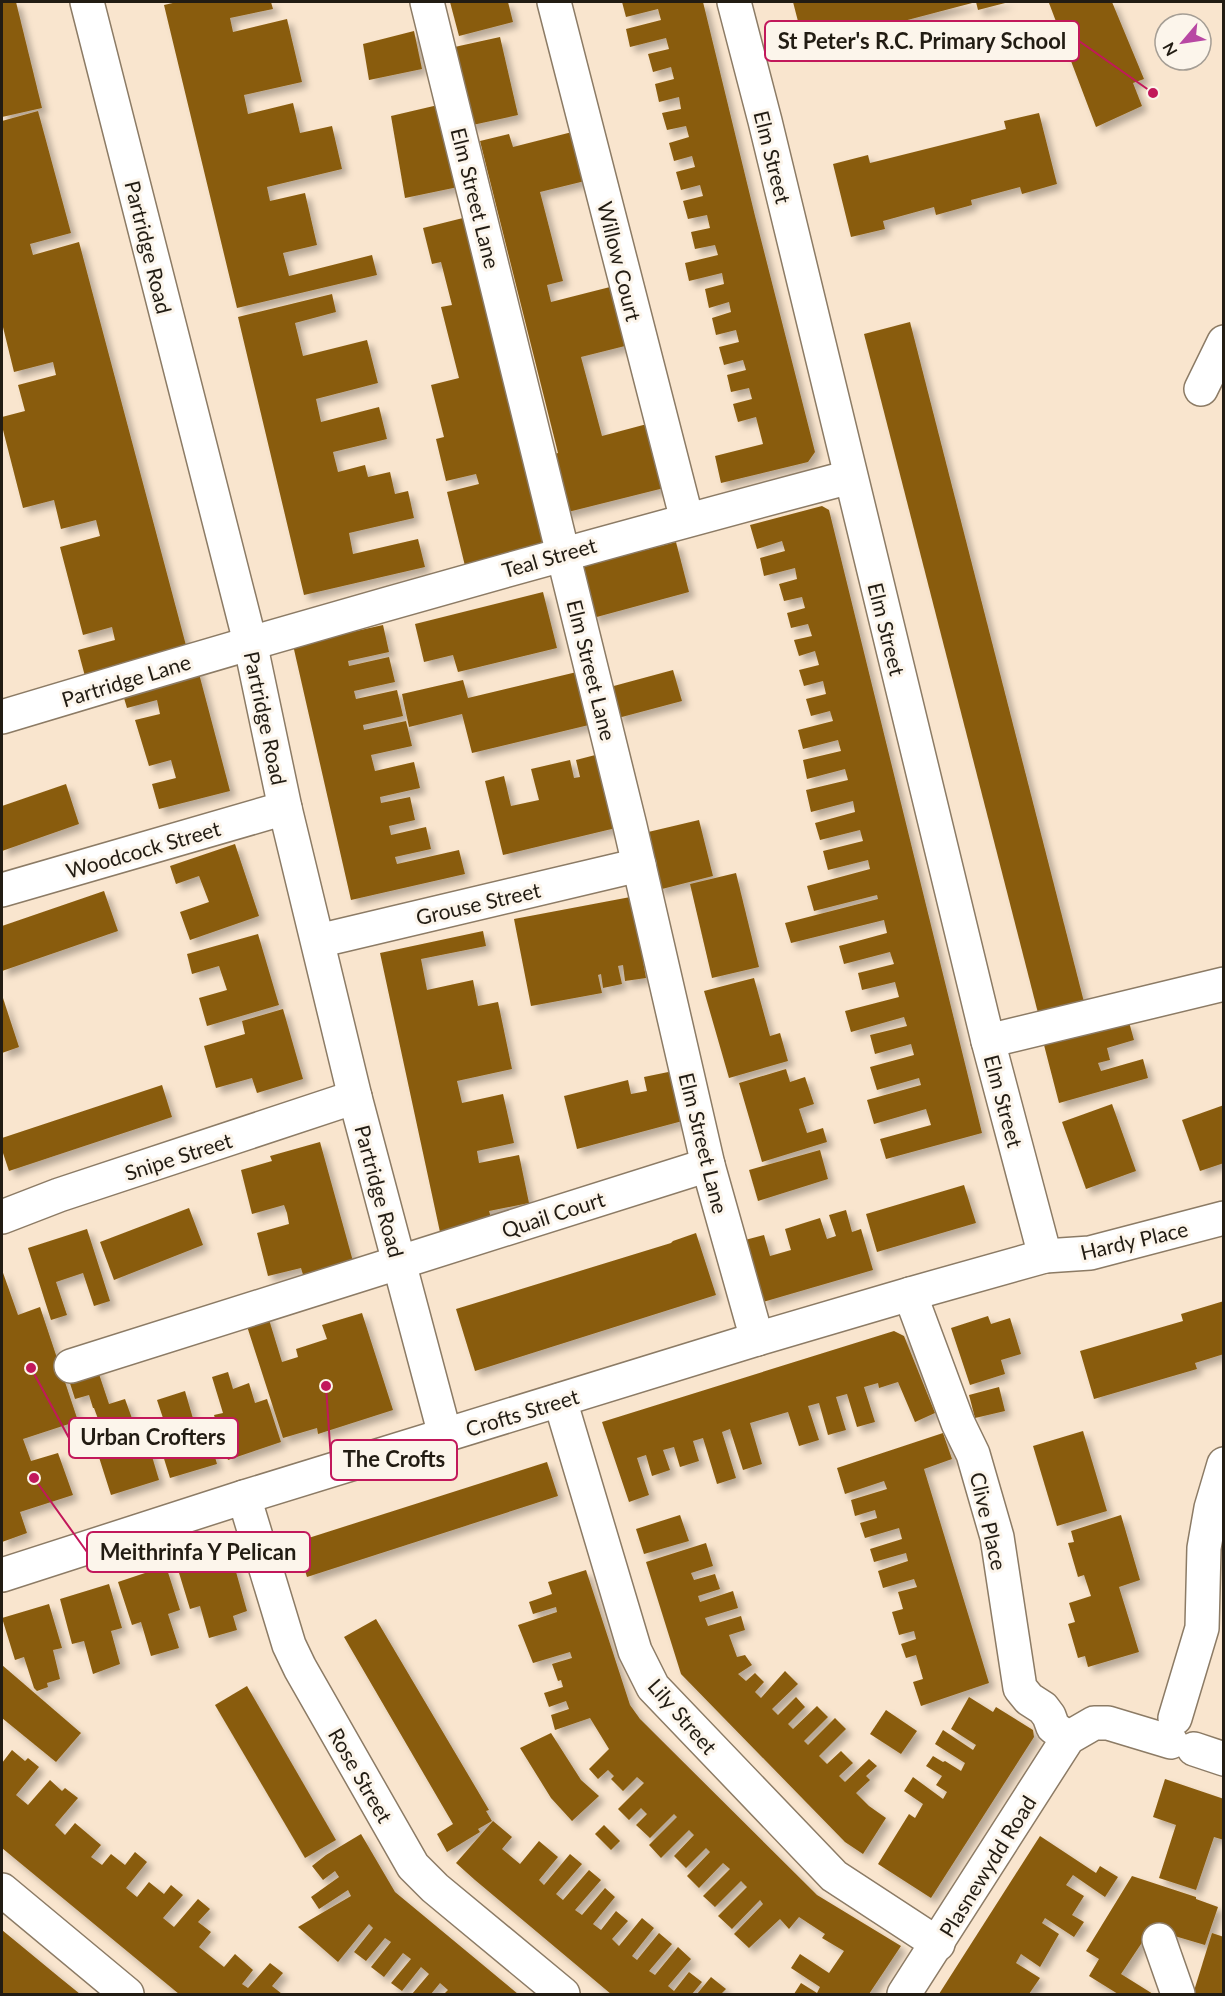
<svg xmlns="http://www.w3.org/2000/svg" width="1225" height="1996" font-family="Lato,sans-serif">
	<style>
		.building { fill: #895b0c; filter: url(#shadow) }
		.lines { fill: none; stroke-linecap: round; stroke-linejoin: round }
		.minor-casing { stroke: #8c7b65; stroke-width: 36 }
		.minor { stroke: #fff; stroke-width: 33 }
		.labels { text-anchor: middle; dominant-baseline: central; stroke-width: 6; stroke-linejoin: round; paint-order: stroke }
		.street-label { font-size: 21px; fill: #221c13; stroke: #fcf5eb }
		.leader { fill: none; stroke: #c2185b; stroke-width: 2 }
		.callout-dot { fill: #c2185b; stroke: #fcf5eb; stroke-width: 2 }
		.callout { fill: #fcf5eb; stroke: #c2185b; stroke-width: 2 }
		.callout-label { font-size: 22px; text-anchor: middle; font-weight: bold; fill: #221c13 }
	</style>
	<defs>
		<filter id="shadow"><feDropShadow dx="5.5" dy="5.5" stdDeviation="3" flood-color="#0004"/></filter>
	</defs>
	<rect width="100%" height="100%" fill="#f9e5ce"/>
	<g class="building">
		<path d="M2 2H16L42 108 2 117Z"/>
		<path d="M177 2H271L273 9 230 18 233 32 287 19 302 82 244 95 248 114 293 103 300 133 332 126 342 169 267 187 270 201 305 193 317 245 283 253 289 276 372 255 377 275 237 308 164 5Z"/>
		<path d="M450 2H508L513 22 459 36Z"/>
		<path d="M622 2H703L755 216 815 452 808 462 721 483 715 456 763 444 756 417 738 422 733 404 752 399 749 388 731 392 727 375 746 370 743 360 724 365 719 347 739 342 736 330 716 335 712 318 731 312 729 302 709 308 705 289 724 284 722 273 689 281 685 263 718 255 715 245 695 249 691 232 710 228 707 215 688 219 683 201 703 196 700 185 681 190 676 172 695 167 692 156 674 161 669 143 689 137 686 126 667 130 662 113 681 109 679 97 659 102 655 84 674 79 671 67 653 72 648 54 669 49 666 38 630 47 626 29 661 20 658 9 626 17Z"/>
		<path d="M793 2H976L839 38 841 44 806 52Z"/>
		<path d="M976 2H1009L978 10Z"/>
		<path d="M1053 2H1112L1144 79 1133 83 1142 106 1096 127 1049 3Z"/>
		<path d="M414 31 422 69 369 80 363 44Z"/>
		<path d="M500 37 518 115 468 126 450 48Z"/>
		<path d="M438 105 458 187 405 198 391 116Z"/>
		<path d="M38 111 71 233 30 244 33 255 79 242 188 653 86 680 78 650 115 640 112 627 83 635 60 547 100 536 96 520 61 529 54 500 23 508 2 426V417L25 411 18 385 56 375 53 362 14 372 2 323V121Z"/>
		<path d="M1039 113 1057 184 1022 194 1020 187 971 200 972 205 936 215 934 207 883 221 885 229 851 237 833 164 868 155 870 163 1006 129 1004 121Z"/>
		<path d="M580 130 593 179 540 192 563 281 547 285 551 302 614 286 629 345 581 357 602 436 647 424 664 488 560 514 545 457 558 453 480 141 509 134 513 147Z"/>
		<path d="M471 216 553 544 465 566 447 492 479 484 476 474 446 481 436 439 444 437 431 385 459 378 441 307 452 305 441 262 432 264 423 228Z"/>
		<path d="M332 294 336 312 295 323 303 356 367 340 378 383 316 399 321 422 379 407 387 439 333 452 338 472 365 465 368 477 390 472 395 494 408 491 414 518 349 533 353 554 418 539 425 567 304 595 238 317Z"/>
		<path d="M910 322 1084 1002 1038 1013 864 334Z"/>
		<path d="M822 506 829 510 982 1133 886 1159 880 1139 931 1125 926 1109 874 1124 867 1100 921 1085 919 1078 877 1090 870 1067 914 1055 911 1044 875 1054 870 1035 907 1026 904 1017 851 1032 845 1011 899 997 895 982 862 990 858 973 894 964 890 952 844 964 839 946 887 933 884 920 791 943 785 923 878 899 877 895 814 911 807 886 870 869 868 860 828 870 823 851 863 841 860 830 820 840 815 823 855 812 853 801 811 812 806 790 848 780 845 769 807 779 803 760 841 751 838 740 803 749 798 730 833 721 830 711 811 716 806 699 826 694 823 681 804 686 799 670 819 665 815 651 799 656 794 640 812 636 808 624 791 628 787 613 805 608 802 597 784 601 779 584 797 579 795 568 764 576 760 558 785 551 782 541 757 549 750 525Z"/>
		<path d="M676 542 689 592 593 618 580 567Z"/>
		<path d="M543 592 557 648 458 672 453 655 424 662 415 624Z"/>
		<path d="M383 625 389 652 348 661 349 666 389 657 395 682 354 691 356 699 397 690 403 716 363 725 364 730 406 721 412 746 371 755 375 771 414 762 420 788 380 797 381 803 410 797 415 820 389 826 391 835 426 827 431 849 395 857 397 864 459 850 465 874 351 900 293 645Z"/>
		<path d="M197 666 230 791 159 809 152 784 176 778 171 760 149 766 135 720 160 714 157 700 127 708 121 688Z"/>
		<path d="M673 670 682 701 618 718 610 687Z"/>
		<path d="M581 671 593 724 472 753 462 714 409 727 402 694 463 680 468 698Z"/>
		<path d="M603 753 620 827 503 855 485 781 504 776 511 806 539 800 531 769 570 760 574 778 580 777 576 760Z"/>
		<path d="M66 784 79 824 2 851V806Z"/>
		<path d="M699 820 713 876 658 890 644 833Z"/>
		<path d="M235 844 259 916 190 940 180 912 209 902 199 876 176 884 170 866Z"/>
		<path d="M736 873 759 967 712 978 690 884Z"/>
		<path d="M104 891 118 931 2 971V926Z"/>
		<path d="M641 895 653 959 643 961 646 978 625 981 623 965 618 966 622 984 603 988 601 974 598 975 602 993 531 1006 514 919Z"/>
		<path d="M483 931 486 946 421 959 427 990 473 980 478 1006 498 1002 512 1069 457 1081 462 1103 503 1094 514 1143 477 1151 479 1163 519 1155 529 1203 489 1211 492 1221 440 1232 380 953Z"/>
		<path d="M258 934 279 1005 207 1026 199 998 227 990 219 966 192 974 187 954Z"/>
		<path d="M754 978 770 1036 780 1033 788 1061 729 1078 704 991Z"/>
		<path d="M2 995 19 1047 2 1053Z"/>
		<path d="M283 1009 303 1079 257 1093 252 1078 216 1088 204 1046 245 1034 242 1021Z"/>
		<path d="M1129 1022 1134 1040 1107 1048 1110 1060 1098 1063 1101 1071 1143 1059 1148 1078 1059 1103 1044 1045Z"/>
		<path d="M786 1069 790 1082 805 1077 814 1104 799 1109 807 1133 823 1128 827 1142 762 1162 739 1083Z"/>
		<path d="M678 1070 690 1119 577 1149 564 1096 628 1080 631 1094 647 1091 644 1077Z"/>
		<path d="M162 1085 172 1117 9 1171 2 1150V1138Z"/>
		<path d="M1112 1104 1136 1171 1086 1189 1062 1122Z"/>
		<path d="M1224 1105V1163L1200 1171 1182 1120Z"/>
		<path d="M320 1142 354 1265 304 1278 301 1268 268 1276 257 1233 289 1224 287 1213 284 1205 252 1214 241 1170 272 1161 270 1156Z"/>
		<path d="M820 1150 828 1179 758 1201 749 1170Z"/>
		<path d="M964 1185 976 1223 877 1252 866 1214Z"/>
		<path d="M189 1208 203 1245 114 1280 100 1242Z"/>
		<path d="M846 1210 852 1232 861 1229 873 1270 763 1302 745 1240 764 1235 770 1256 791 1250 785 1229 820 1218 827 1239 836 1236 829 1215Z"/>
		<path d="M87 1229 110 1301 94 1306 83 1273 56 1282 67 1315 51 1320 28 1248Z"/>
		<path d="M696 1233 716 1295 475 1371 456 1309 671 1243 673 1241Z"/>
		<path d="M2 1270 18 1315 40 1307 78 1421 23 1439 31 1461 58 1453 73 1495 20 1512 27 1533 2 1542Z"/>
		<path d="M1224 1301V1354L1195 1363 1197 1369 1094 1399 1080 1351 1183 1321 1181 1314Z"/>
		<path d="M267 1313 282 1362 298 1357 296 1349 327 1339 322 1325 362 1313 393 1410 318 1434 317 1428 283 1438 245 1320Z"/>
		<path d="M988 1316 991 1324 1010 1318 1021 1354 1001 1360 1005 1374 970 1385 951 1328Z"/>
		<path d="M894 1331 904 1336 935 1413 915 1422 898 1382 879 1388 878 1383 864 1387 875 1422 857 1427 847 1394 836 1397 846 1430 828 1435 819 1403 808 1406 819 1440 799 1446 788 1412 750 1423 762 1464 743 1470 730 1429 722 1432 736 1478 717 1484 703 1438 693 1441 699 1461 680 1467 674 1447 663 1450 670 1470 652 1476 646 1455 637 1458 649 1495 629 1502 602 1422Z"/>
		<path d="M96 1365 109 1404 125 1399 139 1438 146 1436 159 1480 111 1495 97 1451 105 1449 98 1428 101 1427 94 1408H93L89 1395 75 1399 67 1374Z"/>
		<path d="M228 1372 233 1389 249 1383 255 1403 267 1399 281 1442 228 1460 214 1415 223 1413 212 1377Z"/>
		<path d="M999 1387 1005 1411 975 1418 969 1395Z"/>
		<path d="M185 1391 194 1422 204 1419 217 1464 170 1478 156 1433 167 1430 157 1400Z"/>
		<path d="M1083 1431 1107 1511 1057 1526 1033 1446Z"/>
		<path d="M943 1433 952 1459 924 1469 989 1683 921 1706 913 1682 923 1679 916 1655 906 1658 901 1644 916 1639 914 1631 899 1635 892 1612 903 1609 898 1592 917 1587 914 1579 883 1588 878 1571 908 1561 906 1553 874 1562 870 1549 902 1539 899 1528 865 1538 860 1523 877 1518 875 1510 855 1516 851 1500 887 1489 884 1481 845 1494 837 1468Z"/>
		<path d="M547 1462 558 1496 307 1577 296 1542Z"/>
		<path d="M680 1515 689 1541 644 1554 636 1529Z"/>
		<path d="M1121 1515 1140 1580 1119 1587 1139 1652 1088 1667 1085 1656 1078 1658 1068 1624 1075 1622 1069 1603 1091 1596 1084 1575 1078 1577 1068 1543 1074 1542 1071 1531Z"/>
		<path d="M706 1543 713 1566 691 1573 694 1580 715 1574 720 1589 698 1596 700 1602 733 1591 738 1608 705 1618 708 1626 741 1616 745 1630 729 1635 737 1657 745 1655 752 1665 738 1674 746 1681 755 1673 764 1682 755 1692 761 1698 785 1671 798 1684 772 1709 778 1715 796 1697 805 1707 788 1724 793 1729 817 1706 828 1717 804 1741 808 1745 835 1718 846 1729 819 1756 827 1764 841 1751 853 1763 839 1776 845 1782 869 1759 877 1766 866 1776 870 1780 856 1793 869 1806 886 1818 863 1854 845 1842 681 1674 646 1562Z"/>
		<path d="M224 1549 227 1556 231 1554 247 1611 233 1616 237 1630 209 1638 200 1606 190 1609 176 1563Z"/>
		<path d="M166 1566 180 1610 168 1614 179 1648 151 1656 141 1622 132 1625 118 1582Z"/>
		<path d="M586 1570 630 1705 640 1719 817 1895 901 1946 869 1994H794L801 1983 817 1993 820 1987 791 1968 800 1954 829 1973 844 1951 822 1938 825 1934 799 1917 789 1929 780 1919 749 1948 734 1934 763 1904 760 1900 732 1929 718 1916 747 1887 741 1881 715 1907 703 1896 730 1869 723 1863 699 1888 687 1876 710 1852 706 1848 686 1868 674 1856 694 1835 689 1830 661 1858 649 1845 677 1817 674 1814 650 1838 636 1825 647 1814 641 1808 629 1820 618 1809 644 1783 637 1777 623 1791 611 1779 614 1776 608 1770 598 1779 589 1769 609 1749 590 1718 555 1730 551 1715 569 1709 566 1701 549 1707 544 1693 563 1687 561 1680 558 1681 552 1664 572 1658 570 1652 533 1663 518 1625 557 1612 556 1607 533 1614 529 1602 552 1594 548 1582Z"/>
		<path d="M109 1584 122 1628 111 1631 120 1664 93 1674 84 1641 72 1644 60 1599Z"/>
		<path d="M49 1604 62 1648 53 1650 60 1679 47 1683 48 1687 37 1691 34 1688 24 1657 15 1660 2 1618Z"/>
		<path d="M376 1619 489 1810 486 1811 492 1821 478 1829 480 1832 447 1852 437 1834 453 1824 344 1637Z"/>
		<path d="M2 1665 81 1733 56 1762 2 1718Z"/>
		<path d="M247 1686 336 1840 305 1858 215 1705Z"/>
		<path d="M969 1697 993 1712 996 1707 1033 1730 1034 1737 931 1898 878 1864 909 1814 915 1818 923 1804 904 1791 913 1777 943 1799 947 1792 936 1785 942 1776 926 1766 933 1756 943 1762 945 1761 961 1771 965 1763 935 1744 943 1730 973 1750 976 1745 951 1729Z"/>
		<path d="M886 1710 917 1731 901 1754 870 1734Z"/>
		<path d="M551 1733 581 1780 599 1796 572 1821 551 1798 520 1748Z"/>
		<path d="M12 1750 25 1761 28 1758 39 1767 16 1795 28 1805 50 1780 62 1791 65 1788 78 1798 55 1825 65 1835 75 1823 101 1845 91 1857 102 1865 111 1854 125 1865 135 1852 147 1862 126 1888 137 1897 149 1882 164 1894 171 1885 183 1895 163 1918 174 1927 198 1899 210 1909 198 1922 211 1932 199 1947 224 1967 235 1954 253 1970 242 1984 248 1988 270 1963 283 1973 272 1986 282 1994H179L2 1848V1763Z"/>
		<path d="M1165 1779 1224 1799V1840L1214 1837 1196 1890 1159 1878 1176 1825 1153 1817Z"/>
		<path d="M493 1821 512 1837 502 1849 520 1864 539 1841 558 1857 539 1880 544 1885 570 1854 582 1864 556 1894 563 1900 589 1870 601 1880 575 1910 582 1915 605 1888 615 1897 593 1924 601 1930 616 1911 628 1921 612 1939 619 1946 642 1918 654 1928 632 1956 637 1960 659 1933 672 1944 649 1971 655 1975 678 1947 691 1959 668 1986 674 1991 689 1972 702 1982 692 1994H611L475 1880 456 1863Z"/>
		<path d="M604 1825 620 1841 611 1850 595 1834Z"/>
		<path d="M361 1834 395 1892 518 1994H444L448 1990 440 1983 431 1994H412L429 1974 421 1967 402 1991 391 1983 411 1959 403 1953 384 1977 371 1967 391 1942 385 1938 366 1961 354 1952 373 1928 369 1924 338 1962 298 1927 351 1896 348 1890 319 1909 311 1897 339 1877 335 1871 323 1880 312 1866 326 1855Z"/>
		<path d="M1040 1836 1096 1873 1100 1866 1118 1877 1105 1897 1073 1875 1066 1885 1084 1896 1072 1915 1084 1922 1074 1937 1045 1918 1042 1923 1059 1934 1040 1967 1021 1954 1016 1963 1040 1978 1029 1994H939Z"/>
		<path d="M1132 1876 1196 1897V1899L1218 1907 1205 1945 1151 1929 1121 1974 1153 1994H1118L1089 1976 1099 1959 1086 1951Z"/>
		<path d="M2 1930 59 1977 80 1994H2Z"/>
		<path d="M1212 1933 1224 1937V1994H1193Z"/>
		<path d="M711 1977 726 1989 721 1994H697Z"/>
	</g>
	<g class="lines">
		<g class="minor-casing">
			<g id="minor">
				<path d="M87 2 250 642 285 808 355 1097 445 1435"/>
				<path d="M427 2 630 826 708 1165 757 1339"/>
				<path d="M554 2 687 520"/>
				<path d="M734 2 765 121 988 1041 1045 1256"/>
				<path d="M1201 389 1224 342"/>
				<path d="M2 717C283 632 566 552 850 477"/>
				<path d="M2 890 285 808"/>
				<path d="M318 941 639 865"/>
				<path d="M988 1041 1224 984"/>
				<path d="M2 1217 59 1195 355 1097"/>
				<path d="M910 1294 958 1423 973 1454 997 1537 1020 1688 1029 1699 1043 1708 1049 1716 1053 1727 1068 1738"/>
				<path d="M71 1366 708 1165"/>
				<path d="M560 1400 635 1651 653 1687 834 1876 938 1944"/>
				<path d="M244 1497 289 1645 300 1668 413 1866 435 1888 563 1994"/>
				<path d="M2 1575 244 1497 757 1339 910 1294 1045 1256 1090 1253 1224 1218"/>
				<path d="M1175 1718 1202 1628 1204 1548 1211 1508 1224 1464"/>
				<path d="M1194 1749 1224 1759"/>
				<path d="M2 1890 127 1994"/>
				<path d="M1159 1940 1178 1994"/>
				<path d="M904 1994 1068 1738 1094 1723H1108L1171 1742"/>
			</g>
		</g>
		<use href="#minor" class="minor"/>
	</g>
	<g class="labels">
		<g class="street-label">
			<text transform="translate(773 157) rotate(76)">Elm Street</text>
			<text transform="translate(476 198) rotate(76)">Elm Street Lane</text>
			<text transform="translate(149 247) rotate(76)">Partridge Road</text>
			<text transform="translate(620 261) rotate(76)">Willow Court</text>
			<text transform="translate(549 557) rotate(-16)">Teal Street</text>
			<text transform="translate(887 629) rotate(76)">Elm Street</text>
			<text transform="translate(592 670) rotate(76)">Elm Street Lane</text>
			<text transform="translate(126 680) rotate(-17)">Partridge Lane</text>
			<text transform="translate(266 718) rotate(78)">Partridge Road</text>
			<text transform="translate(143 849) rotate(-16)">Woodcock Street</text>
			<text transform="translate(478 903) rotate(-13)">Grouse Street</text>
			<text transform="translate(1004 1101) rotate(75)">Elm Street</text>
			<text transform="translate(704 1143) rotate(76)">Elm Street Lane</text>
			<text transform="translate(178 1156) rotate(-18)">Snipe Street</text>
			<text transform="translate(380 1191) rotate(75)">Partridge Road</text>
			<text transform="translate(553 1214) rotate(-18)">Quail Court</text>
			<text transform="translate(1134 1240) rotate(-13)">Hardy Place</text>
			<text transform="translate(522 1412) rotate(-17)">Crofts Street</text>
			<text transform="translate(989 1521) rotate(77)">Clive Place</text>
			<text transform="translate(683 1716) rotate(49)">Lily Street</text>
			<text transform="translate(361 1775) rotate(60)">Rose Street</text>
			<text transform="translate(987 1866) rotate(-58)">Plasnewydd Road</text>
		</g>
	</g>
	<path class="leader" d="M1153 93L1079 41M31 1368L69 1438M326 1386L331 1460M34 1478L87 1552"/>
	<g class="callout-dot">
		<circle cx="1153" cy="93" r="6"/>
		<circle cx="31" cy="1368" r="6"/>
		<circle cx="326" cy="1386" r="6"/>
		<circle cx="34" cy="1478" r="6"/>
	</g>
	<g class="callout">
		<rect x="765" y="21" width="314" height="40" rx="6"/>
		<rect x="69" y="1418" width="169" height="40" rx="6"/>
		<rect x="331" y="1440" width="126" height="40" rx="6"/>
		<rect x="87" y="1532" width="223" height="40" rx="6"/>
	</g>
	<g class="callout-label">
		<text x="922" y="49">St Peter's R.C. Primary School</text>
		<text x="153" y="1445">Urban Crofters</text>
		<text x="394" y="1467">The Crofts</text>
		<text x="198" y="1560">Meithrinfa Y Pelican</text>
	</g>
	<rect width="1225" height="1996" fill="none" stroke="#221c13" stroke-width="6"/>
	<g transform="translate(1183 42) rotate(241)"><circle r="28" fill="#fcf5eb" stroke="#a59e95" stroke-width="1.5"/>
	<path d="M0-4.5L10 22L0 15L-10 22Z" fill="#b847a3"/>
	<text y="-9" font-size="16" font-weight="bold" text-anchor="middle" fill="#221c13">N</text>
	</g>
</svg>
